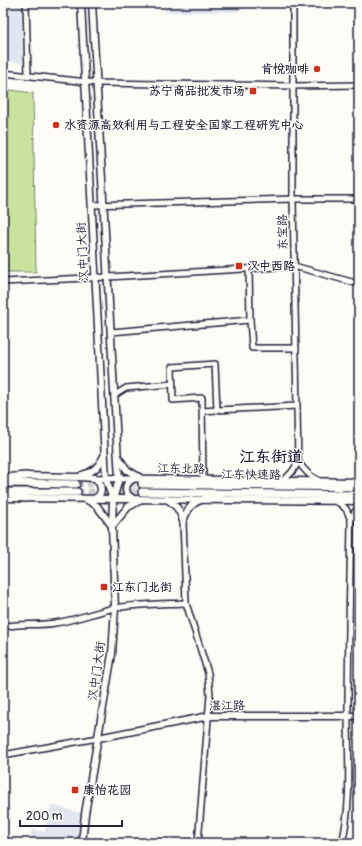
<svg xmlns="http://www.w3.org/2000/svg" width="362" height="846" font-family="Pangolin,'LXGW WenKai TC',sans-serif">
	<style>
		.built { fill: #e1e6f1 }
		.green { fill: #c8e49c; stroke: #75836c }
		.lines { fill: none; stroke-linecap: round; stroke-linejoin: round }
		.highway-tunnel { stroke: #d1d0d1; stroke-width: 7; stroke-dasharray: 7 3.5; stroke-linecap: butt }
		.minor-casing { stroke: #22223b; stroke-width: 8 }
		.major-casing { stroke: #22223b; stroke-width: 9 }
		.highway-casing { stroke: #22223b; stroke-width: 10 }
		.minor { stroke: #fdfcf7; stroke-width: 5 }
		.major { stroke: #fdfcf7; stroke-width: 6 }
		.highway { stroke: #fdfcf7; stroke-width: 7 }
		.poi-dot { fill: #c8321e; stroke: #fdfcf7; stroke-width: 1.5 }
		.labels { text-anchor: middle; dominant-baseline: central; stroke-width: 3; stroke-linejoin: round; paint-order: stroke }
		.poi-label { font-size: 12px; font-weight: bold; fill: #22223b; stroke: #fdfcf7; text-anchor: start }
		.street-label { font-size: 12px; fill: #22223b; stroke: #fdfcf7 }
		.district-label { font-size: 16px; font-weight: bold; fill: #22223b; stroke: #fdfcf7 }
	</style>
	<rect width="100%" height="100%" fill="#fdfcf7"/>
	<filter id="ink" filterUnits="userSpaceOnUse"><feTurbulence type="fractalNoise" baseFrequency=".025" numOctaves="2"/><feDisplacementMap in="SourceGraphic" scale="8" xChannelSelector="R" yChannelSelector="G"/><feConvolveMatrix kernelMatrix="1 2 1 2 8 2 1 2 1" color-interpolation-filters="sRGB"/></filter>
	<g filter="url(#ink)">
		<g class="built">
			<path d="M3 3H22L23 63 3 61Z"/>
			<path d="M164 3H253L251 6 235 12H164Z"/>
			<path d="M51 805 81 813 78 843H29L32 829 45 832Z"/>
		</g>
		<path class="green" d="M3 89 33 93 36 272H3Z"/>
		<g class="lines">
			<g class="highway-tunnel">
				<path d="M76 484H142"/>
				<path d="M77 492H142"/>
			</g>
			<g class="minor-casing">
				<g id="minor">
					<path d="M26 3 28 75"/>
					<path d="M3 73 97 83 293 86 359 85"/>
					<path d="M92 205 293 199H359"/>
					<path d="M3 282 108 277 294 266 359 284"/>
					<path d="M250 320 252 348H296"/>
					<path d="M111 332 250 320 249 269"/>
					<path d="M115 395 126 388 172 384"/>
					<path d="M203 411 217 410"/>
					<path d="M298 461C303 469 309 476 318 480"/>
					<path d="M203 480 202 398 173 400 172 367 215 364 217 410 297 406"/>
					<path d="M281 481C290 476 295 470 298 461L293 199V3"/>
					<path d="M337 502C346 506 348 512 351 521"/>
					<path d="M183 521 186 603 208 673 210 695 198 843"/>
					<path d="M3 627C20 623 38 626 55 623 76 620 95 612 115 608 138 604 163 604 186 603"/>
					<path d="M3 755 98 738"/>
					<path d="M342 843C352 804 348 757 348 716 348 652 350 587 351 522L354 513 359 507"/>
				</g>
			</g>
			<g class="major-casing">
				<g id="major">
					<path d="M81 3 106 479 113 500"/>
					<path d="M119 458 127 470 139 477"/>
					<path d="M82 475C94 472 99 466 104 456"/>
					<path d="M23 476 78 477 95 478 359 482"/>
					<path d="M3 498 359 501"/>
					<path d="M132 498 127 494C125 487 126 483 133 479"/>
					<path d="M94 499C104 494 102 485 95 478"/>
					<path d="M167 499C176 505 180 510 183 521"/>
					<path d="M87 500 97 506 112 526 128 507 141 500"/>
					<path d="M183 521C187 511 190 504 201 500"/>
					<path d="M98 738 209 716H359"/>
					<path d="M82 843 85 814 112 654 115 608 112 526 113 500 119 479 92 3"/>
				</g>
			</g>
			<g class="highway-casing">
				<g id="highway">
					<path d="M3 478 26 476"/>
					<path d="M3 483 76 484"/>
					<path d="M142 484 359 487"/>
					<path d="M3 492H77"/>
					<path d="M142 492 359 495"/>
					<path d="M11 496 25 498"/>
					<path d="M205 499 221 497"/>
				</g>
			</g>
			<use href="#minor" class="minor"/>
			<use href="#major" class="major"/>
			<use href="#highway" class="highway"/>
		</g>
	</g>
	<g class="poi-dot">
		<circle cx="317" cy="69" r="4"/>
		<rect x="249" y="87" width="8" height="8" rx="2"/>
		<circle cx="56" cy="125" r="4"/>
		<rect x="235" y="262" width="8" height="8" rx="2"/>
		<rect x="100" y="583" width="8" height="8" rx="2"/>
		<rect x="71" y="786" width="8" height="8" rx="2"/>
	</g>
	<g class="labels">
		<g class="poi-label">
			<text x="309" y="69" text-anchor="end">肯悦咖啡</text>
			<text x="245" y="91" text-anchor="end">苏宁商品批发市场</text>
			<text x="64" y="125">水资源高效利用与工程安全国家工程研究中心</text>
			<text x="247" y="266">汉中西路</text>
			<text x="112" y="587">江东门北街</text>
			<text x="83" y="790">康怡花园</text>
		</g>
		<g class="street-label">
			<text transform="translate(283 232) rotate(-91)">东宝路</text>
			<text transform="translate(83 252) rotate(-93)">汉中门大街</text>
			<text transform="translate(181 469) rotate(1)">江东北路</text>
			<text transform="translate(251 475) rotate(1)">江东快速路</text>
			<text transform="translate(97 671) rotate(-82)">汉中门大街</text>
			<text transform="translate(227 706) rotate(-1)">湛江路</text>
		</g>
		<g class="district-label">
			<text x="271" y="457">江东街道</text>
		</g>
	</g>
	<rect width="362" height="846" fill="none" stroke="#fdfcf7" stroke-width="16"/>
	<rect x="8" y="8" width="346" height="830" fill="none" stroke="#22223b" stroke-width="1.5" filter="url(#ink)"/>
	<path d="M20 820v6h102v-6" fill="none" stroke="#22223b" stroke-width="2"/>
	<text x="26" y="820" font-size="12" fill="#22223b" stroke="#fdfcf7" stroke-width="3" paint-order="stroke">200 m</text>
</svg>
